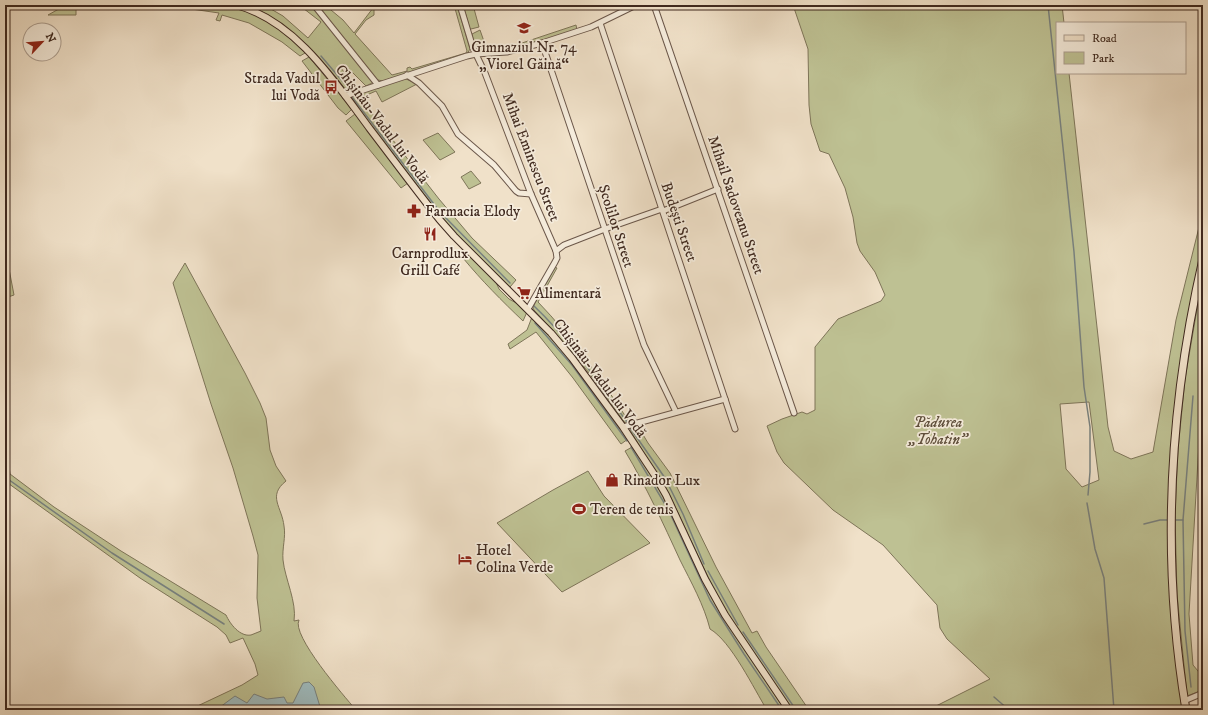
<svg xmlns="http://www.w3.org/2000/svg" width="1208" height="715" font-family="'IM FELL DW Pica',serif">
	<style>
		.green { fill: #bec193; stroke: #7e7559; fill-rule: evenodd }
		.water { fill: #9ebbbf; stroke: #78817f }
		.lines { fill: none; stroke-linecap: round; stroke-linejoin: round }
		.stream { stroke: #78817f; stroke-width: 1.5 }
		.minor-casing { stroke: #6b574a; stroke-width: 7 }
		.major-casing { stroke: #3f291f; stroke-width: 8 }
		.highway-casing { stroke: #3f291f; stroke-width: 9 }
		.minor { stroke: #f5ecdc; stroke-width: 5 }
		.major { stroke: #f0e1c9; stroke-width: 6 }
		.highway { stroke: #f0e1c9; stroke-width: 7 }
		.labels { text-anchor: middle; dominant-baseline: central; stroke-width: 3.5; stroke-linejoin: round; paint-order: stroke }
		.poi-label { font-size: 15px; fill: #3f291f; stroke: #f5ecdc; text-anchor: start }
		.street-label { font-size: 15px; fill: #3f291f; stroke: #f5ecdc }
		.park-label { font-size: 15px; font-style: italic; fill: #5f4f3c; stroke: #f5ecdc }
	</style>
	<rect width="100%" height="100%" fill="#f0e1c9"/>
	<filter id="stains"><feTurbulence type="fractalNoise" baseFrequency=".005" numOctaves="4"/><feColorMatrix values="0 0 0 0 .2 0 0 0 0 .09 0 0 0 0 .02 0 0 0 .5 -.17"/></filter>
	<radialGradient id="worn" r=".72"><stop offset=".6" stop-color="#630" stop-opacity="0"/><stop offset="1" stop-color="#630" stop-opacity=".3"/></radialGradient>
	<g class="green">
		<path d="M66 5H76V15H48Z"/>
		<path d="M164 5C184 5 204 3 223 5 256 8 283 31 305 53L300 56 282 42 249 23 222 15 220 21 216 20 219 13Z"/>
		<path d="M247 5H264L283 16 308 38 321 22 299 5H325L343 20 354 33 373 8V5H377L374 8V15L366 20 355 34 392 75 407 71V68L410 67 412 69 466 53 467 51 454 5H457L470 49 467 54 383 81 378 80 366 86 344 64 340 67 357 88 348 91 345 89C316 54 290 22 247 5Z"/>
		<path d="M463 5H473L479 27 471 29H470Z"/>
		<path d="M793 5H1062L1064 23H1057V73H1069L1108 427 1114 451 1131 459 1153 452 1176 320 1203 211V251L1195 285 1179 373 1175 406 1169 486 1184 710H928L990 679 947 639 940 628 937 605 883 545 833 510 784 463 777 452 767 426 782 419 802 412 807 414 815 410V347L838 319 881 301 885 295 875 272 860 251 857 243 853 217 845 188 829 154 820 151 811 124 809 105 808 49ZM1089 402 1099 480 1082 487 1066 469 1060 404Z"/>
		<path d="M576 25 577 30C560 36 492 60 478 48 474 45 473 39 472 34L480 30 487 50 498 51Z"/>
		<path d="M309 57 352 109 346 115 338 108 302 61Z"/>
		<path d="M404 78 417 84 382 102 376 91 360 98 439 199 472 238 516 280 510 287 453 231 438 213 352 100 351 97 356 94Z"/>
		<path d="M355 114 408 183 401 188 346 121Z"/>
		<path d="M438 133 455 152 440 160 423 140Z"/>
		<path d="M471 171 481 183 469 189 461 177Z"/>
		<path d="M5 248 14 295 5 298Z"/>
		<path d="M468 255 495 280 499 289 509 299 518 304 527 312 523 321C502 301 482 281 463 258Z"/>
		<path d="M185 263 245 373 260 403 266 418 270 450 276 466 286 481C267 496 282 507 284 526 286 537 282 548 283 560 285 579 297 602 294 621L299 620C291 635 344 696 356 710H189L242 685 258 675 255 664 243 638 230 643 226 635 217 627 140 578 5 481V466H9L10 474 54 507 121 551 226 615C230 624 240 637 251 635 254 634 258 632 261 631L257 598 258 555 253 536 233 468 211 404 173 283Z"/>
		<path d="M555 267 557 268 538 302C573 338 602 381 630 423H625L589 373 566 345 534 310 533 308 535 303Z"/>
		<path d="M1203 274V374L1189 614 1193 665 1203 677V690L1187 696 1177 594 1175 515 1178 450 1185 379Z"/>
		<path d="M532 317C569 353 598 397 628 439L621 444 573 378 536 332 510 349 508 344 527 330Z"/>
		<path d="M636 425 639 428 648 443 670 473 716 567 752 633 757 631 766 647 809 710H792L733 622 715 592 670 496 630 430 631 427Z"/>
		<path d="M634 446 667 503 696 567 720 612 785 710H767C754 689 731 641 710 629 704 605 691 582 680 560 663 523 646 486 625 451Z"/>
		<path d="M588 471 604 496 650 543 562 592 497 523 553 490Z"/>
	</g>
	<path class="water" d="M309 682 314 687 321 710H216L235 696 247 703 254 694 267 699 284 697 287 703H293L303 683Z"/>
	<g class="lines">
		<g class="stream">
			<path d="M1048 5 1074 252 1084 387 1090 427V472L1088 495"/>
			<path d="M321 56 350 90"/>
			<path d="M352 97 440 212 510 283"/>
			<path d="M534 306C570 340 598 382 627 422"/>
			<path d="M535 323 572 365 627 441"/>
			<path d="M631 429 665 478 683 514 704 564"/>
			<path d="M631 447 669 511 710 600 744 654 782 710"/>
			<path d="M5 477 112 553 224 624"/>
			<path d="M1087 503 1095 549 1104 578 1114 710"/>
			<path d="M1176 520H1183"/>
			<path d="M1144 524 1160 520H1167"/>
			<path d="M708 571 738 625"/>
			<path d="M743 632 796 710"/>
			<path d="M1191 687 1185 631 1183 520 1193 396"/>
			<path d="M994 697 1009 710"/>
		</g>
		<g class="minor-casing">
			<g id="minor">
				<path d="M314 5 378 85"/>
				<path d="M460 5 473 48 485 73 531 194 556 251 557 258 555 262 528 309"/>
				<path d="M654 5 794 413"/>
				<path d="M600 23 735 429"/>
				<path d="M542 43 644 345 676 412"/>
				<path d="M407 75 419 83 442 106 458 134 494 165 516 191 519 193 531 194"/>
				<path d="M345 96 467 56 476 54 507 52 542 43 591 27 636 5"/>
				<path d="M663 211 718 189"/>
				<path d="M556 251 564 245 605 229 662 209"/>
				<path d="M623 427 725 399"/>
				<path d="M1184 701 1203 693"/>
			</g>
		</g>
		<g class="major-casing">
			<path id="major" d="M236 5C296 21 335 82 370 129 393 159 415 189 439 219L454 236 551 333 572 358 623 427 654 474 666 495 705 579 725 615 789 710"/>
		</g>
		<g class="highway-casing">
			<path id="highway" d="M1186 710C1161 560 1169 407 1203 259"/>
		</g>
		<use href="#minor" class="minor"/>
		<use href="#major" class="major"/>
		<use href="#highway" class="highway"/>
	</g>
	<defs>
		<g id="school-bare" transform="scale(1.08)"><path d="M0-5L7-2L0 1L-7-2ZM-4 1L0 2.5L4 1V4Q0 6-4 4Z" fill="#8f2418" stroke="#f5ecdc" stroke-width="2.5" paint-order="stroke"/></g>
		<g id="bus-bare" transform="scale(1.08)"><path d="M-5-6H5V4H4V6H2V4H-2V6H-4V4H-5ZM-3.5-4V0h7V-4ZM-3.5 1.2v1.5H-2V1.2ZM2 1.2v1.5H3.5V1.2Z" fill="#8f2418" stroke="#f5ecdc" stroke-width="2.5" paint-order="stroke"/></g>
		<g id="pharmacy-bare" transform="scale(1.08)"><path d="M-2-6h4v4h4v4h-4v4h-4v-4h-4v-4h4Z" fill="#8f2418" stroke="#f5ecdc" stroke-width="2.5" paint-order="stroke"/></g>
		<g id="restaurant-bare" transform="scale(1.08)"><path d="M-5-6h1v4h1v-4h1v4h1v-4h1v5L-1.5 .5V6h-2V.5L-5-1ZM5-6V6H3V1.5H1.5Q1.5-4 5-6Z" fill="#8f2418" stroke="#f5ecdc" stroke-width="2.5" paint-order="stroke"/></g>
		<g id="supermarket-bare" transform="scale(1.08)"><path d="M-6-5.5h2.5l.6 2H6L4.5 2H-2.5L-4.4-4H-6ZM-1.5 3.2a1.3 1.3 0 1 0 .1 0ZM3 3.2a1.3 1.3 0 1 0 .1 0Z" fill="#8f2418" stroke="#f5ecdc" stroke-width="2.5" paint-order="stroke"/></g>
		<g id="shop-bare" transform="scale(1.08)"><path d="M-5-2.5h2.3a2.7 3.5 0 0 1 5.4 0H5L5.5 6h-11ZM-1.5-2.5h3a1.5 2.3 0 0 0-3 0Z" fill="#8f2418" stroke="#f5ecdc" stroke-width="2.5" paint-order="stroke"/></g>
		<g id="stadium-bare" transform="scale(1.08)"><path d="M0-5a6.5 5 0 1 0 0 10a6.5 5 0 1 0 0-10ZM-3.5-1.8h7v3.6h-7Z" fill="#8f2418" stroke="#f5ecdc" stroke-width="2.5" paint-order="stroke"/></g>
		<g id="hotel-bare" transform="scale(1.08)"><path d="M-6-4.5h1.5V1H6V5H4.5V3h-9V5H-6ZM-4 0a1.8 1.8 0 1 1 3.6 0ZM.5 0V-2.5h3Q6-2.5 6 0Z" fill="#8f2418" stroke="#f5ecdc" stroke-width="2.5" paint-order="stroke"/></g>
	</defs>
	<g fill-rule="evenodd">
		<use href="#school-bare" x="524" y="28"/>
		<use href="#bus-bare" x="331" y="87"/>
		<use href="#pharmacy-bare" x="414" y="211"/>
		<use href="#restaurant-bare" x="430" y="234"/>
		<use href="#supermarket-bare" x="524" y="293"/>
		<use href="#shop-bare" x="612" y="480"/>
		<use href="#stadium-bare" x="579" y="509"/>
		<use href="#hotel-bare" x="465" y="559"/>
	</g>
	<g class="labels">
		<g class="poi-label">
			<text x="524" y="47" text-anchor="middle">Gimnaziul Nr. 74<tspan x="524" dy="17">„Viorel Găină“</tspan></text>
			<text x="320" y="78" text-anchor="end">Strada Vadul<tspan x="320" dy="17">lui Vodă</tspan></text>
			<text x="425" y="211">Farmacia Elody</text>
			<text x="430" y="253" text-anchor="middle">Carnprodlux<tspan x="430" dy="17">Grill Café</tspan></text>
			<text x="535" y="293">Alimentară</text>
			<text x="623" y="480">Rinador Lux</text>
			<text x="590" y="509">Teren de tenis</text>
			<text x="476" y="550">Hotel<tspan x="476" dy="17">Colina Verde</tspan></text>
		</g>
		<g class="street-label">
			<text transform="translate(382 124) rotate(53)">Chișinău-Vadul lui Vodă</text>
			<text transform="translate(531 157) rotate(69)">Mihai Eminescu Street</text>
			<text transform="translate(736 205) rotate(71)">Mihail Sadoveanu Street</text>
			<text transform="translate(679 222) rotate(71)">Budești Street</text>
			<text transform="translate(616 226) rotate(72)">Școlilor Street</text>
			<text transform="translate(600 378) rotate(53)">Chișinău-Vadul lui Vodă</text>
		</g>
		<g class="park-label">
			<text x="938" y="422">Pădurea<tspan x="938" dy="17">„Tohatin”</tspan></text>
		</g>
	</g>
	<rect width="1208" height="715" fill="none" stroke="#f0e1c9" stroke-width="20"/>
	<rect x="6" y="6" width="1196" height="703" fill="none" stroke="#3f291f" stroke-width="2"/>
	<rect x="10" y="10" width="1188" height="695" fill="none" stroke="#3f291f"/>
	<rect x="1056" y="22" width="130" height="52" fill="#f5ecdc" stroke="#ac9e90"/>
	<rect x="1064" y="35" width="20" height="6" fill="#f0e1c9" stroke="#ac9e90"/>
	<text x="1092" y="42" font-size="12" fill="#3f291f">Road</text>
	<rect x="1064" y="52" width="20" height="12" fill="#bec193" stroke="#ac9e90"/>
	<text x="1092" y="62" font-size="12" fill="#3f291f">Park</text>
	<g transform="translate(42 42) rotate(64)"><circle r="19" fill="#f5ecdc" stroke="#ac9e90"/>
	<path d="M0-3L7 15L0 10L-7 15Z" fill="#8f2418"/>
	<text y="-6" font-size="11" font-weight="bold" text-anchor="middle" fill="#3f291f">N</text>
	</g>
	<rect width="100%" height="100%" filter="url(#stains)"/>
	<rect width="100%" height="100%" fill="url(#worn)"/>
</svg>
